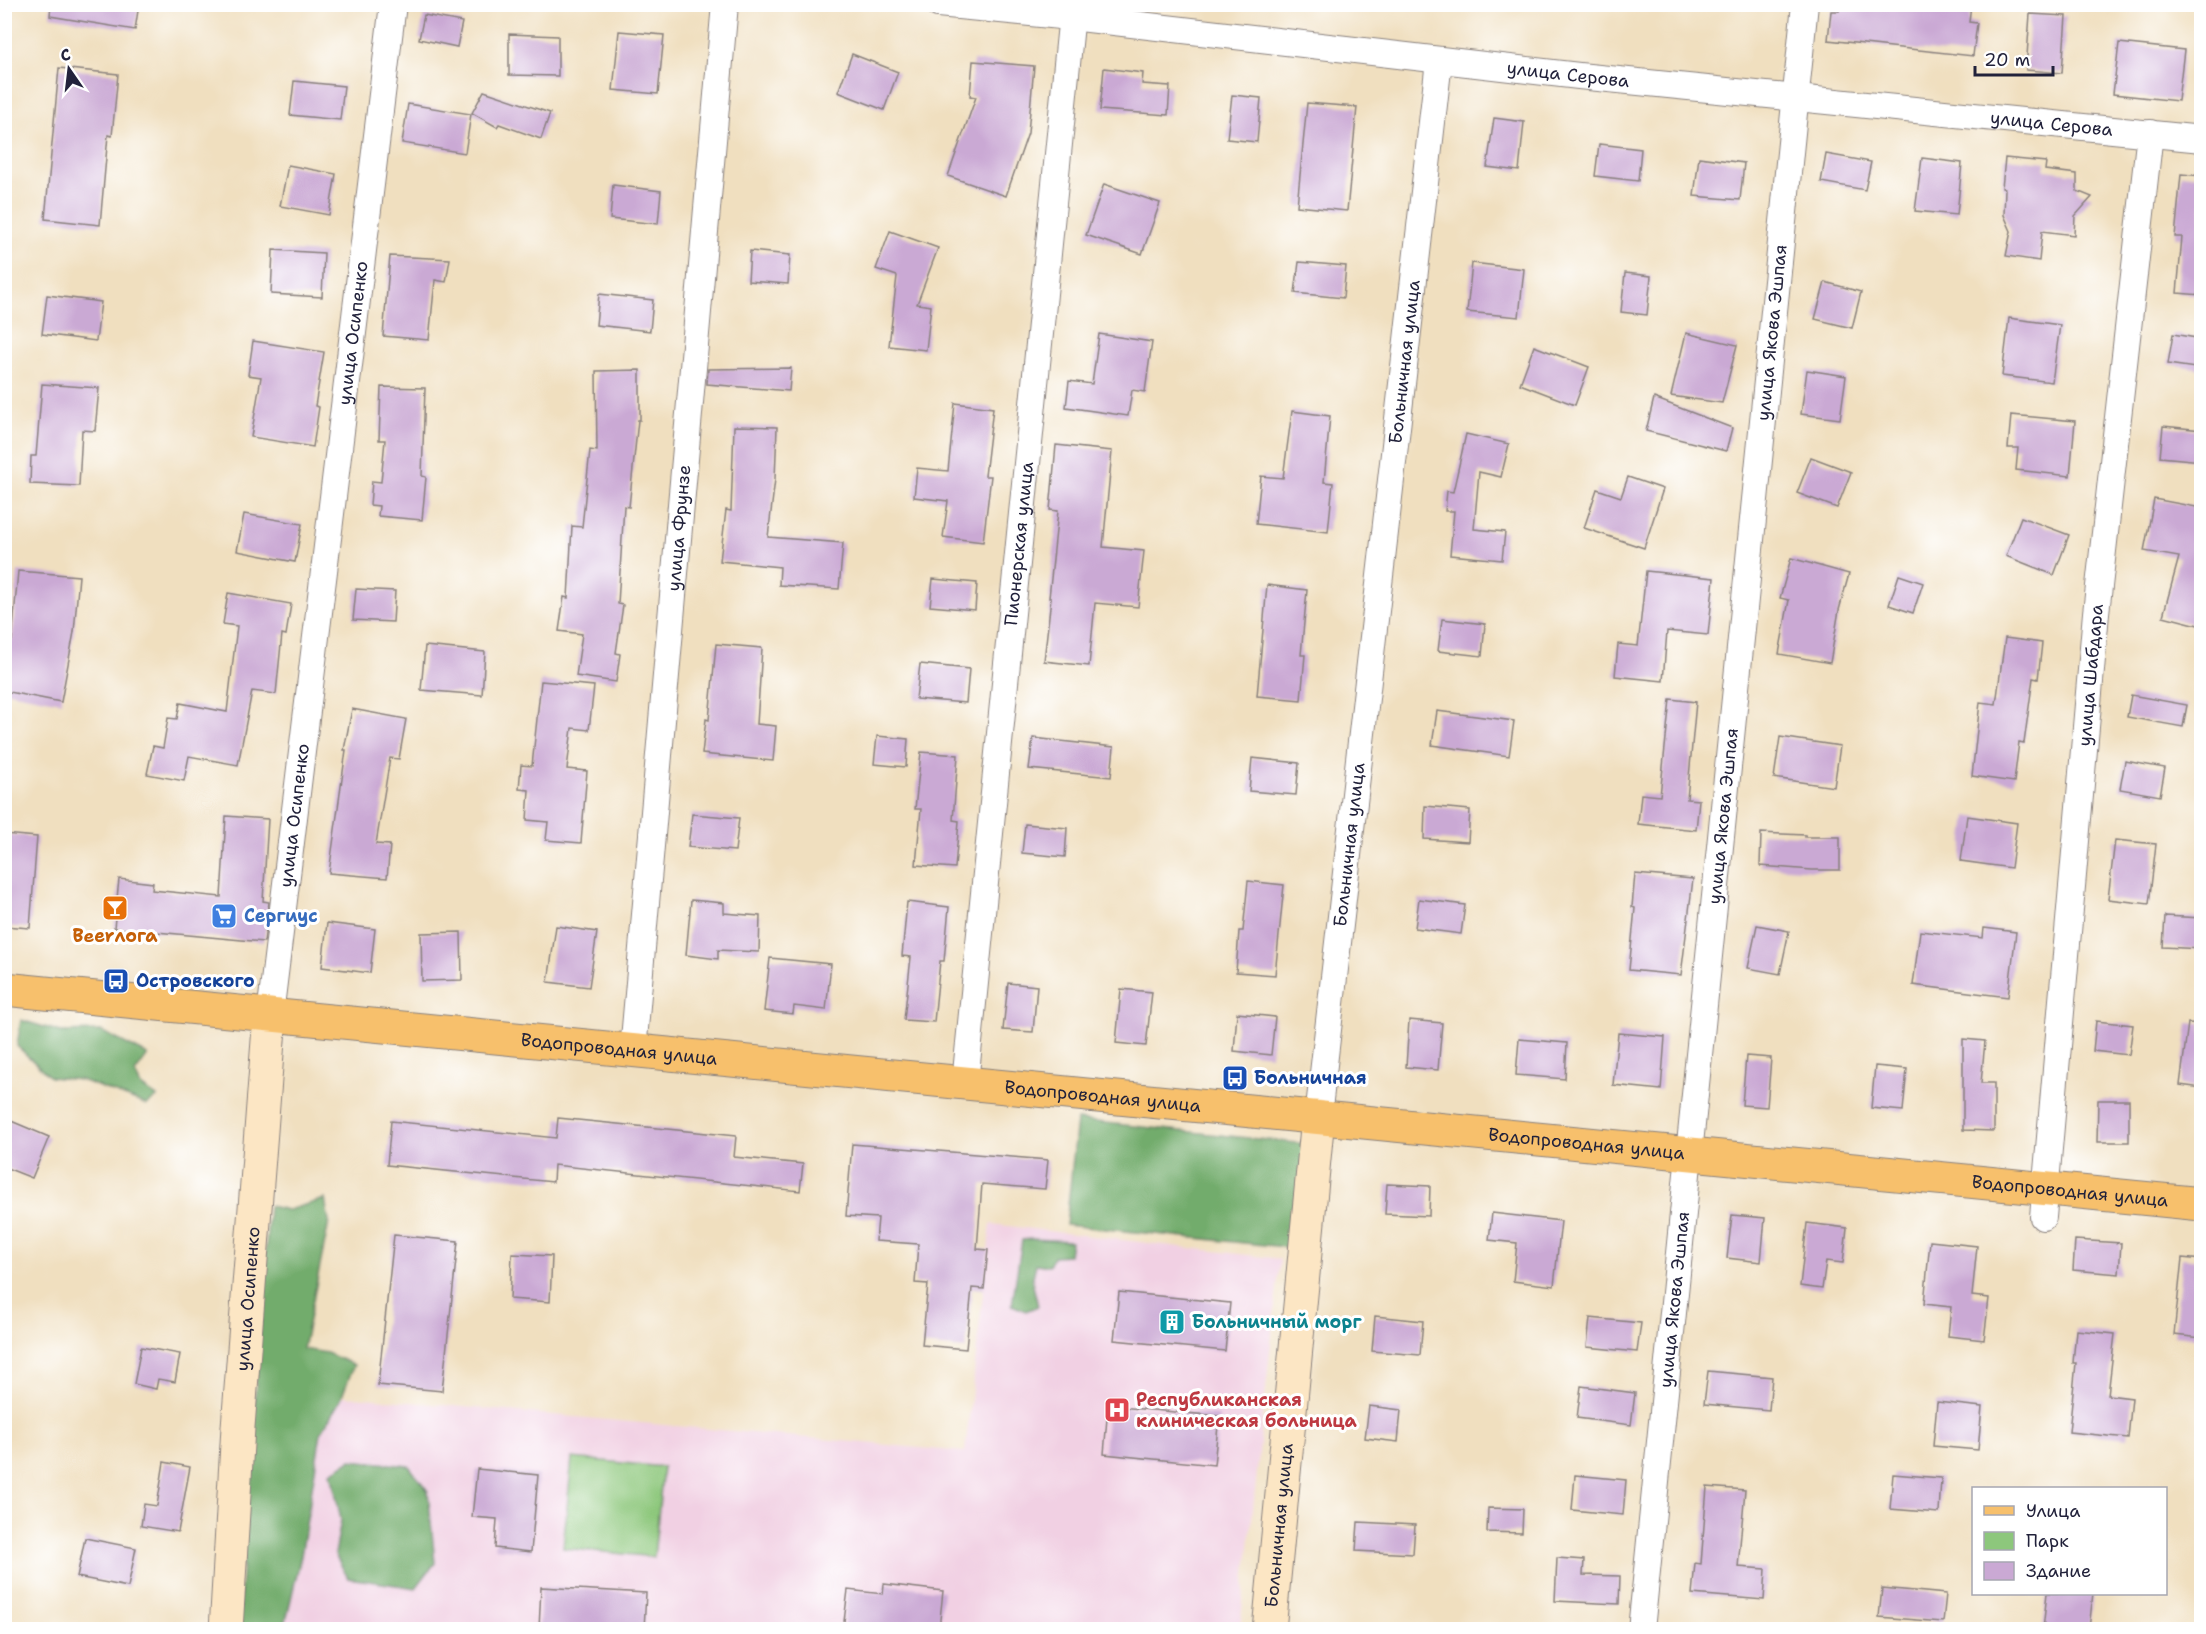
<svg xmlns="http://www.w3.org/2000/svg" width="2206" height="1634" font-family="'Shantell Sans',sans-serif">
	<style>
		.built { fill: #f1d0e3 }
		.green { fill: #8dc77c; stroke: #58745c; stroke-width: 1.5 }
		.forest { fill: #72ac6c; stroke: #4a6754; stroke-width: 1.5 }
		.building { fill: #caa9d4 }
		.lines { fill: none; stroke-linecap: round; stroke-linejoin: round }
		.street-casing { stroke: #89807d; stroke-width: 28 }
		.secondary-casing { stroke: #89807d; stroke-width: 35 }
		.primary-casing { stroke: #89807d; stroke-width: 35 }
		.street { stroke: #fff; stroke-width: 26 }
		.secondary { stroke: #fce6c4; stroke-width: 33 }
		.primary { stroke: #f7c06c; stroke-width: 33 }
		.labels { text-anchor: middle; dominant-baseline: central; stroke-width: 6; stroke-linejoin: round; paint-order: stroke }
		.street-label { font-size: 18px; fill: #22223b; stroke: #fff }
		.shop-label { font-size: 18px; font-weight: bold; fill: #366cbe; stroke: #fff; text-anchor: start }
		.food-label { font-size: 18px; font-weight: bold; fill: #c56008; stroke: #fff }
		.transit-label { font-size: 18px; font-weight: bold; fill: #164399; stroke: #fff; text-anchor: start }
		.culture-label { font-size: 18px; font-weight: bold; fill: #0d838f; stroke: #fff; text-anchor: start }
		.health-label { font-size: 18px; font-weight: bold; fill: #be3a42; stroke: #fff; text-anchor: start }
	</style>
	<rect width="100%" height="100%" fill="#fff"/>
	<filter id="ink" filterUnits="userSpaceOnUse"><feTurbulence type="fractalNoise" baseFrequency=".0167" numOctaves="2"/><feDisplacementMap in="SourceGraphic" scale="12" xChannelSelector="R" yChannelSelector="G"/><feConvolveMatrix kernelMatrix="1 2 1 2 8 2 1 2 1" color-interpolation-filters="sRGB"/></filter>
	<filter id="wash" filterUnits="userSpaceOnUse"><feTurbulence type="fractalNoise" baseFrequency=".008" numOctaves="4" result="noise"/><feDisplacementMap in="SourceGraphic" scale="24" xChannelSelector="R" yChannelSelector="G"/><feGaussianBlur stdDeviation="1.35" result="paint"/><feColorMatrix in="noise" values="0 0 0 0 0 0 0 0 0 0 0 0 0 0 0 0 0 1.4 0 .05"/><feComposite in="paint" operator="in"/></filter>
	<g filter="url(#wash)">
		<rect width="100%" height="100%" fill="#f0dfbf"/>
		<path class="built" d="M991 1224 1280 1259 1240 1629 256 1630 275 1390 965 1452Z"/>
		<path class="green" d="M572 1458 663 1467 654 1557 563 1548Z"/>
		<g class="forest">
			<path d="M21 1020 61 1032 101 1031 148 1055 135 1073 141 1086 157 1097 147 1105 81 1080 50 1077 17 1046Z"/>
			<path d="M1077 1120 1306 1144 1295 1248 1066 1225Z"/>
			<path d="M325 1199 329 1222 303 1349 327 1353 354 1365 341 1399 321 1433 301 1556 284 1629 238 1630 269 1206 288 1210Z"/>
			<path d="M1032 1239 1071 1241 1069 1255 1054 1256 1049 1266 1036 1264 1032 1281 1038 1306 1026 1311 1012 1305 1022 1240Z"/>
			<path d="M351 1460 409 1466 428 1491 435 1563 416 1588 348 1578 335 1554 341 1520 331 1472Z"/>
		</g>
		<g id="blocks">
			<g class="building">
				<path d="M51 4H139L135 30 50 16Z"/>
				<path d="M1840 4H1971L1969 22 1977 23 1973 56 1828 40 1831 11H1839Z"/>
				<path d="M2030 14 2066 16 2062 73 2026 70Z"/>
				<path d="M424 15 462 22 457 47 419 39Z"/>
				<path d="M619 31 664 35 658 94 613 90Z"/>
				<path d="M509 34 558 36V76L509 75Z"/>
				<path d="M2119 43 2184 50 2178 101 2113 94Z"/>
				<path d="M852 54 898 72 884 110 838 92Z"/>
				<path d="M973 61 1034 66 1028 133 1006 196 948 176 976 97 970 96Z"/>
				<path d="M59 68 118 74 112 136 108 135 100 225 45 219Z"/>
				<path d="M1104 68 1143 73 1142 84 1170 86 1168 115 1100 110Z"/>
				<path d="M294 81 344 86 340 120 290 115Z"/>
				<path d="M484 91 550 113 541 139 499 124 497 127 472 113Z"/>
				<path d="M1232 95 1261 98 1257 142 1227 139Z"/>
				<path d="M1307 103 1357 107 1347 211 1297 206Z"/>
				<path d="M408 104 471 114 465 153 402 143Z"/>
				<path d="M1494 118 1524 122 1519 171 1487 167Z"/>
				<path d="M1599 144 1641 149 1638 181 1595 176Z"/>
				<path d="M1826 154 1871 162 1865 190 1821 182Z"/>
				<path d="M1699 157 1744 163 1740 200 1694 196Z"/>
				<path d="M1922 158 1962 163 1957 215 1915 211Z"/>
				<path d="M2005 158 2046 162 2045 170 2077 174V191L2092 197 2075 216 2074 235 2042 231 2039 261 2006 256 2011 231 2004 215 2005 189 2002 188Z"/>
				<path d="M288 165 336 174 329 215 280 206Z"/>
				<path d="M2181 174 2202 176V295L2177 293 2182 237H2175Z"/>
				<path d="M1104 184 1160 203 1142 254 1086 235Z"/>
				<path d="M613 185 661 191 658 224 610 219Z"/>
				<path d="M890 231 938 248 917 304 931 306 926 350 889 346 897 276 876 269Z"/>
				<path d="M273 250 324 253 322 297 271 294Z"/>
				<path d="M750 251 790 255 788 284 748 281Z"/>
				<path d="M390 256 450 259 446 282 435 280 429 340 383 336Z"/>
				<path d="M1299 262 1346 266 1343 298 1295 293Z"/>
				<path d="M1472 263 1524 269 1519 317 1467 312Z"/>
				<path d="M1625 273 1651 276 1647 315 1621 312Z"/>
				<path d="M1825 282 1861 292 1852 328 1815 319Z"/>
				<path d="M599 294 653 300 650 331 596 325Z"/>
				<path d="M47 295 101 302 96 341 42 334Z"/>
				<path d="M2009 318 2060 325 2052 382 2002 376Z"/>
				<path d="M1686 333 1737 345 1722 403 1671 396Z"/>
				<path d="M1099 334 1152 342 1145 392 1132 390 1128 416 1066 407 1069 381 1092 384Z"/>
				<path d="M2173 334 2202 339V369L2168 364Z"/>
				<path d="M253 341 324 352 315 406 319 407 313 447 251 437 261 377 248 375Z"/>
				<path d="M1534 346 1589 367 1575 405 1520 384Z"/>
				<path d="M791 368 789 391 707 384 708 369Z"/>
				<path d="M640 370V420H638L629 507 624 506 618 604 623 605 616 653 620 654 616 682 576 676 582 634 559 631 564 597 568 598 572 526 582 527 590 450 597 451 596 371Z"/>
				<path d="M1807 370 1846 376 1840 419 1801 414Z"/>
				<path d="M42 384 99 388 95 431 82 430 79 486 30 484 31 456H36Z"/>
				<path d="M381 387 425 388 422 476 426 477 422 520 378 516 379 506 370 505 372 481 381 482 385 440H379Z"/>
				<path d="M1654 398 1732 428 1726 451 1646 431Z"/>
				<path d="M955 403 993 408 985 476H991L983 542 943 537 948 501 914 497 917 468 948 471Z"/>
				<path d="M1292 411 1330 416 1324 482 1333 483 1328 532 1256 524 1261 476 1283 478Z"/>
				<path d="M2011 415 2075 421 2070 476 2016 470 2018 448H2008Z"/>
				<path d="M734 426 777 427 775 479 768 537 843 543 839 589 779 585 780 567 720 561 726 510 731 511Z"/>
				<path d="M2163 426 2202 430V461L2160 457Z"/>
				<path d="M1466 434 1509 444 1501 477 1479 472 1474 529 1505 532 1502 560 1450 555 1454 511H1445L1447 491 1453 492Z"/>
				<path d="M1056 445 1112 451 1103 547 1144 551 1138 607 1095 603 1089 666 1044 661 1051 598H1049L1058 511 1050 510Z"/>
				<path d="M1811 457 1851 472 1837 508 1797 493Z"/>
				<path d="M1628 477 1663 489 1644 548 1584 528 1597 489 1621 497Z"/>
				<path d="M2154 499 2202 508V626L2163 616 2179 557 2144 551Z"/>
				<path d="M244 514 302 524 295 562 237 551Z"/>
				<path d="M2021 517 2069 535 2054 575 2006 556Z"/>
				<path d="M1791 558 1849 574 1839 610 1830 663 1779 654 1789 600 1780 598Z"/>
				<path d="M18 571 79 576 74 632 61 702 4 691V669L10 639 12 640Z"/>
				<path d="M1646 571 1714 578 1708 635 1667 631 1663 681 1615 676 1618 644 1638 646Z"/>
				<path d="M1899 575 1923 583 1913 613 1889 605Z"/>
				<path d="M933 579 977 583 975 610 930 606Z"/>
				<path d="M1267 585 1307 590 1301 655H1305L1301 700 1257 696Z"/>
				<path d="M356 589 395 591 393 622 353 620Z"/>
				<path d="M228 593 291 604 286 635 282 634 276 694 252 691 238 765 189 756 184 781 147 774 153 746 163 748 168 718 177 719 180 703 227 712 237 626 223 624Z"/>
				<path d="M1442 619 1485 624 1482 656 1438 651Z"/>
				<path d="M2005 638 2042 643 2038 679 2033 678 2024 743 2019 742 2014 782 1972 776 1980 702 1996 704Z"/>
				<path d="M716 644 762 648 757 724 776 726 773 761 702 754 706 719 709 720Z"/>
				<path d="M425 646 485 652 482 695 421 690Z"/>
				<path d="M920 664 969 669 966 703 916 699Z"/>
				<path d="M541 681 594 686 589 730 572 728 567 769 587 771 581 843 546 840 548 822 527 820 529 790 519 789 521 765 532 766Z"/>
				<path d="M2131 695 2187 705 2183 727 2127 717Z"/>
				<path d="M1670 699 1696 702 1687 799 1699 800 1696 830 1638 824 1641 794 1660 796Z"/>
				<path d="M352 709 406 719 399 759 390 758 376 844 390 845 387 878 329 873 346 750H344Z"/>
				<path d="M1437 711 1514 721 1509 756 1432 745Z"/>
				<path d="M877 736 908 739 906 767 874 764Z"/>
				<path d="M1780 737 1840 746 1834 787 1774 778Z"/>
				<path d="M1033 738 1114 747 1111 777 1029 769Z"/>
				<path d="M921 752 958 755 953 820 959 821 955 868 916 865 921 809H915Z"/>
				<path d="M1252 758 1299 763 1296 795 1249 791Z"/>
				<path d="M2125 761 2165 768 2160 796 2120 789Z"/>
				<path d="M1425 806 1470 810 1468 842 1424 839Z"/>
				<path d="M692 814 739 818 735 851 688 847Z"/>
				<path d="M226 816 268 819 263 901 269 902 264 942 114 928 119 879 153 883 152 890 221 897Z"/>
				<path d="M1967 816 2017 823 2011 868 1961 861Z"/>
				<path d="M1025 824 1067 828 1065 857 1022 853Z"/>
				<path d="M1761 833 1805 835V837H1840V870H1812L1760 866Z"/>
				<path d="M4 834 37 837 30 928 4 926Z"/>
				<path d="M2115 840 2156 844 2149 904 2108 899Z"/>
				<path d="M1635 874 1693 879 1681 975 1629 970 1635 908 1632 907Z"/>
				<path d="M1248 881 1284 885 1275 975 1236 972 1239 931H1243Z"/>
				<path d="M1419 899 1465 905 1461 934 1415 928Z"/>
				<path d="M691 900 724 903V913L760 916 759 952 718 950V959L686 955Z"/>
				<path d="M907 902 949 907 944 961H940L934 1022 904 1020 911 957 902 956Z"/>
				<path d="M2165 916 2202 918V949L2163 947Z"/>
				<path d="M327 923 375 929 370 973 322 967Z"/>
				<path d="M1757 925 1789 931 1780 974 1748 968Z"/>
				<path d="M556 926 597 932 589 987 548 982Z"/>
				<path d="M1984 928 2016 932 2008 997 1913 985 1920 931 1983 938Z"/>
				<path d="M461 932 462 980 422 981 421 933Z"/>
				<path d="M770 958 831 964 826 1010 794 1006 793 1014 764 1011Z"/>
				<path d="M1008 983 1037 986 1033 1032 1003 1030Z"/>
				<path d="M1121 989 1152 992 1146 1046 1116 1043Z"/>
				<path d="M1237 1013 1275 1017 1271 1055 1234 1051Z"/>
				<path d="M1409 1020 1442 1023 1438 1070 1406 1067Z"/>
				<path d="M2096 1021 2133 1025 2129 1055 2093 1051Z"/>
				<path d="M2188 1023 2202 1024V1088L2180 1085Z"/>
				<path d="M1618 1033 1665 1037 1661 1090 1613 1085Z"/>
				<path d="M1519 1039 1567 1043 1565 1079 1516 1075Z"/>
				<path d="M1963 1039 1985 1041 1981 1083H1994V1131L1963 1130Z"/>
				<path d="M1746 1056 1771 1058 1767 1107 1742 1105Z"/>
				<path d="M1875 1066 1907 1069 1903 1111 1871 1108Z"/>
				<path d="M2098 1100H2129V1142H2097Z"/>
				<path d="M4 1118 49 1137 32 1178 4 1167Z"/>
				<path d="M558 1118 736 1136 734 1157 803 1164 800 1191 554 1165 553 1182 387 1165 391 1121 556 1138Z"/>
				<path d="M852 1144 1048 1160 1045 1189 982 1184 977 1249 988 1250 984 1289 972 1288 966 1349 922 1345 928 1284 915 1283 918 1244 876 1241 878 1218 846 1216Z"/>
				<path d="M1387 1184 1430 1186 1429 1216 1385 1214Z"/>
				<path d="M1492 1213 1561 1221 1554 1286 1513 1281 1517 1243 1489 1240Z"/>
				<path d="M1732 1215 1765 1218 1761 1262 1727 1258Z"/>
				<path d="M1807 1223 1847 1228 1843 1263 1826 1261 1822 1289 1800 1286Z"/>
				<path d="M394 1235 458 1241 442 1391 378 1385Z"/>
				<path d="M2075 1240 2121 1243 2119 1274 2073 1270Z"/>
				<path d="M1930 1241 1977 1246 1972 1296 1989 1298 1984 1340 1948 1336 1951 1307 1924 1304Z"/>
				<path d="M512 1254 552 1256 550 1302 510 1299Z"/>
				<path d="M2182 1258 2202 1260V1338L2174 1335Z"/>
				<path d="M1119 1292 1230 1303 1225 1351 1114 1340Z"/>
				<path d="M1375 1316 1423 1321 1420 1355 1372 1351Z"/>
				<path d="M1590 1318 1641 1323 1637 1352 1587 1347Z"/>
				<path d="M2076 1330 2115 1334 2108 1395 2132 1398 2128 1438 2069 1432 2076 1363H2073Z"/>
				<path d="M141 1347 180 1354 175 1382 158 1379 156 1389 134 1384Z"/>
				<path d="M1708 1371 1772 1377 1769 1410 1704 1404Z"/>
				<path d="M1581 1386 1635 1393 1631 1425 1577 1418Z"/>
				<path d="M1937 1402 1982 1407 1978 1450 1933 1446Z"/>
				<path d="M1108 1406 1219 1416 1214 1465 1104 1454Z"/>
				<path d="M1369 1406 1401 1410 1398 1442 1365 1438Z"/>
				<path d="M164 1462 190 1467 178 1532 141 1526 144 1504 157 1506Z"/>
				<path d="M477 1469 538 1475 531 1552 495 1548 497 1519 472 1517Z"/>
				<path d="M1893 1474 1941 1478 1939 1513 1890 1509Z"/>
				<path d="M1575 1475 1626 1480 1623 1515 1572 1510Z"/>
				<path d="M1707 1487 1745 1490 1738 1567 1766 1569 1764 1600 1692 1594 1695 1563 1701 1564Z"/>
				<path d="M1488 1508 1523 1509 1522 1533 1487 1532Z"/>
				<path d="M1358 1522 1415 1525 1413 1554 1356 1551Z"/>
				<path d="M85 1538 136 1548 128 1587 77 1577Z"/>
				<path d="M1557 1558 1584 1560 1583 1575 1620 1576 1619 1604 1555 1601Z"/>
				<path d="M884 1584 943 1591 939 1629H843L848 1590 883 1594Z"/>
				<path d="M541 1587 646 1593 644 1629H539Z"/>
				<path d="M1882 1588 1946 1594 1943 1622 1879 1617Z"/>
				<path d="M2047 1593H2093L2089 1629H2043Z"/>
			</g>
		</g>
	</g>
	<g filter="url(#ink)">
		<use href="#blocks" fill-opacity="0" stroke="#89807d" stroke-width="1.5"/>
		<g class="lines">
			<g class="street-casing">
				<g id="street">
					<path id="s1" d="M938 4 1071 17 1579 76 2202 139"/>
					<path id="s2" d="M270 1015 393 4"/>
					<path id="s3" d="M633 1051 725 4"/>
					<path id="s4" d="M965 1083 1073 4"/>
					<path id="s5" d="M1318 1117 1439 61"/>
					<path id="s6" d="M2043 1217 2096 613 2150 133"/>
					<path id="s7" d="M1641 1630 1805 4"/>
				</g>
			</g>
			<g class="secondary-casing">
				<g id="secondary">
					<path id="s8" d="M226 1630 238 1427 270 1015"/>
					<path id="s9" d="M1269 1630 1318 1117"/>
				</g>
			</g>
			<g class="primary-casing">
				<g id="primary">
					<path id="s10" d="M4 989 2202 1204"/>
				</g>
			</g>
			<use href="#street" class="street"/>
			<use href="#secondary" class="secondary"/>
			<use href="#primary" class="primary"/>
		</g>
	</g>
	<defs>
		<g id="bar-square" transform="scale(1.35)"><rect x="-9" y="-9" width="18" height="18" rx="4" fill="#e8710a" stroke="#fff"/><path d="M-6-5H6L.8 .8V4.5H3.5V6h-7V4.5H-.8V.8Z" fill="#fff"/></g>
		<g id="supermarket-square" transform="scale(1.35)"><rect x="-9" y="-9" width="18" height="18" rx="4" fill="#3f7fe0" stroke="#fff"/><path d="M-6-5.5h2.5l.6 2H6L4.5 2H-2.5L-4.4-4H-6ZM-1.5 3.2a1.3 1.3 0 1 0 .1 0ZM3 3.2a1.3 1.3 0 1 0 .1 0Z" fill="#fff"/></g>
		<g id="bus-square" transform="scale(1.35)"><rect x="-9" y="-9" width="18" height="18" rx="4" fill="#1a4fb4" stroke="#fff"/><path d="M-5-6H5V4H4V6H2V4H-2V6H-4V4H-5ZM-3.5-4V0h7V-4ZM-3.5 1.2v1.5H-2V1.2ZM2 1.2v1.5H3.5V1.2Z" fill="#fff"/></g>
		<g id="building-square" transform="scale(1.35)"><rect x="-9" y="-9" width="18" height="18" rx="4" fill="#0f9aa8" stroke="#fff"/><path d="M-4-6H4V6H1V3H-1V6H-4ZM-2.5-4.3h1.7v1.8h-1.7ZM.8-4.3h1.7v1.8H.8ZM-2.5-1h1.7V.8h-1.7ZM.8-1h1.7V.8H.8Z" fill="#fff"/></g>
		<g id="hospital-square" transform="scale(1.35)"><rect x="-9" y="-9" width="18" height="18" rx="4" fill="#e0444e" stroke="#fff"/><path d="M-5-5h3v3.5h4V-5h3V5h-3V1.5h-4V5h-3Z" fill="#fff"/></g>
	</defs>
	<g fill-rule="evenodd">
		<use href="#bar-square" x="115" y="908"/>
		<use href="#supermarket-square" x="224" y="916"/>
		<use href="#bus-square" x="116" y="981"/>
		<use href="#bus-square" x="1235" y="1078"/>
		<use href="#building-square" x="1172" y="1322"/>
		<use href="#hospital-square" x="1117" y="1410"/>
	</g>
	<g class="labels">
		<g class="street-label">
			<text stroke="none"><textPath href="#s1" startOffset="634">улица Серова</textPath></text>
			<text stroke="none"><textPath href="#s1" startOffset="1120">улица Серова</textPath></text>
			<text stroke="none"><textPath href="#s2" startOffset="687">улица Осипенко</textPath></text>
			<text stroke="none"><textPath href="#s7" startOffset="1304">улица Якова Эшпая</textPath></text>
			<text stroke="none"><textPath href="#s5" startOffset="760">Больничная улица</textPath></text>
			<text stroke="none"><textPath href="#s3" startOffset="525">улица Фрунзе</textPath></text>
			<text stroke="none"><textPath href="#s4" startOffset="542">Пионерская улица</textPath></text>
			<text stroke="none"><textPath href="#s6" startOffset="544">улица Шабдара</textPath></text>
			<text stroke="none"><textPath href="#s2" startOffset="201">улица Осипенко</textPath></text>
			<text stroke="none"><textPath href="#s7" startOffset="818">улица Якова Эшпая</textPath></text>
			<text stroke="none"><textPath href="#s5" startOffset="274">Больничная улица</textPath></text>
			<text stroke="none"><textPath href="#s10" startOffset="618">Водопроводная улица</textPath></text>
			<text stroke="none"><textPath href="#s10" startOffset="1104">Водопроводная улица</textPath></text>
			<text stroke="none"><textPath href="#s10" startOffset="1590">Водопроводная улица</textPath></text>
			<text stroke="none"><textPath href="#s10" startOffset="2076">Водопроводная улица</textPath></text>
			<text stroke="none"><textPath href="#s8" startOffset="332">улица Осипенко</textPath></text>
			<text stroke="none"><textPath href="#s7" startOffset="332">улица Якова Эшпая</textPath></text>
			<text stroke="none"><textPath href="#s9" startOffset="105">Больничная улица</textPath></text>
		</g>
		<g class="shop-label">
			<text x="244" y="916">Сергиус</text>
		</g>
		<g class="food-label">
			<text x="115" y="936">Beerлога</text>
		</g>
		<g class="transit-label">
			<text x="136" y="981">Островского</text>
			<text x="1254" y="1078">Больничная</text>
		</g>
		<g class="culture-label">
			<text x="1192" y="1322">Больничный морг</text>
		</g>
		<g class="health-label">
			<text x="1136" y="1400">Республиканская<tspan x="1136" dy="21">клиническая больница</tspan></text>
		</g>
	</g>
	<rect width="2206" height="1634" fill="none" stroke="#fff" stroke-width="24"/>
	<rect x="1972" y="1487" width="195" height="108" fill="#ffffff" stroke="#a7a7b1" stroke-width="1.5"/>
	<rect x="1984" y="1506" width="30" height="9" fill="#f7c06c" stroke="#a7a7b1" stroke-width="1.5"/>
	<text x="2026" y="1517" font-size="18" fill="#22223b">Улица</text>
	<rect x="1984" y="1532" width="30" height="18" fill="#8dc77c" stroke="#a7a7b1" stroke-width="1.5"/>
	<text x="2026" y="1547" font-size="18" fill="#22223b">Парк</text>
	<rect x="1984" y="1562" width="30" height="18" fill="#caa9d4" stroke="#a7a7b1" stroke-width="1.5"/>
	<text x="2026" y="1577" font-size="18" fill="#22223b">Здание</text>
	<g transform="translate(69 69) rotate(346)" stroke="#ffffff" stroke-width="4.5" paint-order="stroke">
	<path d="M0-4.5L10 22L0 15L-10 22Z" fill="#22223b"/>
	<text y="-9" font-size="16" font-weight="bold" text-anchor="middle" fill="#22223b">С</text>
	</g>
	<path d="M1975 66v9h78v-9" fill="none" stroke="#22223b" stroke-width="3"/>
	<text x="1984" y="66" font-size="18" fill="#22223b" stroke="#ffffff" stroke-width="4.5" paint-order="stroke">20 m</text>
</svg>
